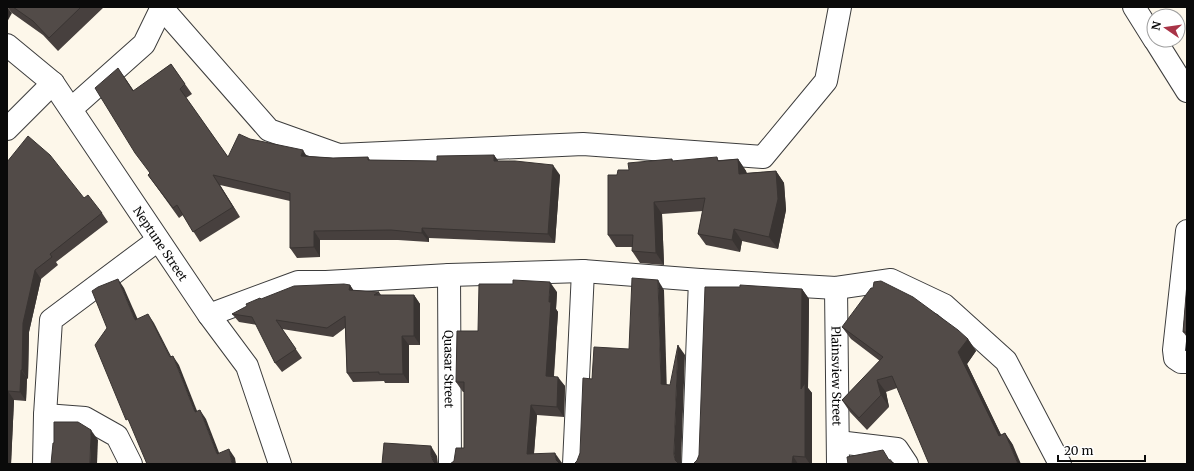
<svg xmlns="http://www.w3.org/2000/svg" width="1194" height="471" font-family="Merriweather,serif">
	<style>
		.lines { fill: none; stroke-linecap: round; stroke-linejoin: round }
		.minor-casing { stroke: #3d3d3d; stroke-width: 24 }
		.minor { stroke: #fff; stroke-width: 22 }
		.wall { fill: #47403e }
		.shaded-wall { fill: #393432 }
		.building { fill: #524b48; stroke: #393432 }
		.labels { text-anchor: middle; dominant-baseline: central; stroke-width: 4; stroke-linejoin: round; paint-order: stroke }
		.street-label { font-size: 12px; fill: #0a0a0a; stroke: #fff }
	</style>
	<rect width="100%" height="100%" fill="#fdf7ea"/>
	<g class="lines">
		<g class="minor-casing">
			<g id="minor">
				<path d="M1134 7 1154 39"/>
				<path d="M162 8 269 130 339 155 583 144 763 157 826 81 840 7"/>
				<path d="M1155 40 1187 91"/>
				<path id="s1" d="M7 45 53 83 209 315 247 366 280 464"/>
				<path d="M71 109 144 44 162 7"/>
				<path d="M7 129 53 83"/>
				<path d="M1187 231 1174 350 1175 358 1181 362H1187"/>
				<path id="s2" d="M449 275 450 464"/>
				<path id="s3" d="M836 288 838 464"/>
				<path d="M209 315 298 282H326L449 275 583 271 700 280 836 288 891 280 944 305 1006 361 1060 464"/>
				<path d="M45 415 85 418 117 436 131 464"/>
				<path d="M838 442 897 449 907 464"/>
				<path d="M44 464 45 415 51 320 158 240"/>
				<path d="M574 464 583 271"/>
				<path d="M693 464 700 280"/>
			</g>
		</g>
		<use href="#minor" class="minor"/>
	</g>
	<g class="wall">
		<path d="M7 7H104L58 51 43 35 12 13Z"/>
		<path d="M171 64 192 94 186 98 228 157 250 139 307 156 333 158 368 157 370 160 437 161 494 155 498 161 560 175 555 243 429 238V242L398 240H320V257L297 258 290 248V201L220 185 240 217 200 242 183 215 179 218 148 175 150 174 125 78 134 91Z"/>
		<path d="M672 159 673 161 720 160 738 159 746 171 747 173 776 171 784 183 786 210 778 249 742 241 740 252 706 245 698 234 703 211 662 214 664 265 640 263 632 251 633 247H616L608 235 617 175 629 170Z"/>
		<path d="M7 162 84 198 102 213 108 222 56 262 58 265 41 279 29 332 28 379 27 378 26 401 14 400 11 464H7Z"/>
		<path d="M1187 283V337L1183 332Z"/>
		<path d="M350 285 353 290 379 292 381 295H414L420 304V345H409V383H385L384 381 353 382 347 373 345 328 333 337 282 329 302 358 282 372 275 363 257 325 239 322 232 314Z"/>
		<path d="M802 289 809 299 808 388 812 393V464H693L697 460Z"/>
		<path d="M557 292 556 309 558 312 554 376 565 386 564 417 537 415 534 454 562 463 454 461 464 448V392H463L456 382 478 331Z"/>
		<path d="M842 327 968 339 976 351 967 364 1001 435 1005 433 1013 445 897 388 886 392 889 407 867 430 850 412 842 400 880 361 851 339Z"/>
	</g>
	<g class="shaded-wall">
		<path d="M7 7 12 13 7 22Z"/>
		<path d="M118 68 125 78 140 101 133 91Z"/>
		<path d="M303 150 309 160 301 156Z"/>
		<path d="M494 155 501 165 494 161Z"/>
		<path d="M738 159 746 171 747 185 739 174Z"/>
		<path d="M553 165 560 175 555 243 548 234Z"/>
		<path d="M776 171 784 183 786 210 778 249 769 237Z"/>
		<path d="M213 175 220 185 240 217 233 207Z"/>
		<path d="M654 202 662 214 664 265 656 253Z"/>
		<path d="M422 228 429 238V242L422 233Z"/>
		<path d="M734 229 742 241 740 252 732 240Z"/>
		<path d="M314 231 320 240V257L314 247Z"/>
		<path d="M35 270 41 279 29 332 28 379 22 370 23 323Z"/>
		<path d="M118 279 124 288 142 329 135 320Z"/>
		<path d="M658 280 664 290 667 394 661 384Z"/>
		<path d="M550 282 557 292 556 309 558 312 553 385 546 376 549 302Z"/>
		<path d="M350 285 356 294 349 290Z"/>
		<path d="M802 289 809 299 808 388 812 393V464H810L805 457 801 389Z"/>
		<path d="M414 295 420 304V345L414 336Z"/>
		<path d="M148 314 154 323 176 366 170 357Z"/>
		<path d="M402 336 409 345V383L403 374Z"/>
		<path d="M968 339 976 351 967 364 1007 447 999 436 958 352Z"/>
		<path d="M678 345 685 355 681 464H678L675 460 674 454Z"/>
		<path d="M173 356 179 365 201 421 195 412Z"/>
		<path d="M21 370 27 378 26 401 20 392Z"/>
		<path d="M558 377 565 386 564 417 557 407Z"/>
		<path d="M877 380 886 392 889 407 881 395Z"/>
		<path d="M8 391 14 400 11 464H7V410Z"/>
		<path d="M531 405 537 415 533 464 527 454Z"/>
		<path d="M200 410 206 419 223 463 217 454Z"/>
		<path d="M91 430 98 440 97 464H90Z"/>
		<path d="M1005 433 1013 445 1021 464H1018Z"/>
		<path d="M431 446 437 456 438 464H435L433 461 431 455Z"/>
		<path d="M229 449 235 458 236 464H232Z"/>
		<path d="M555 453 562 463V464H559L556 460Z"/>
		<path d="M793 456 798 464H792Z"/>
	</g>
	<g class="building">
		<path d="M13 7H81L49 38 33 21Z"/>
		<path d="M171 64 185 84 180 89 228 157 239 134 250 139 303 150 301 156 333 158 368 157V160L437 161V156L494 155V161H515L553 165 548 234 422 228V233L391 230 314 231V247L290 248V193L213 175 233 207 193 232 177 205 173 208 148 175 150 173 135 153 95 88 118 68 133 91Z"/>
		<path d="M28 136 50 155 84 198 88 195 102 213 50 254 52 257 35 270 23 323 22 370H21L20 392 8 391 7 410V162Z"/>
		<path d="M717 157 718 161 738 159 739 174 776 171 778 199 769 237 734 229 732 240 698 234 705 198 654 202 656 253 632 251 633 235H608V175H617L618 170H629L628 163 672 159V161Z"/>
		<path d="M632 278 658 280 661 384 670 385 678 345 674 454 675 460 679 464H574L577 461 580 453 583 378 592 379 594 347 629 349Z"/>
		<path d="M118 279 135 320 148 314 170 357 173 356 195 412 200 410 217 454 229 449 232 464H147L128 419 126 420 95 345 107 328 92 291 98 287Z"/>
		<path d="M513 280 550 282 549 302H551L546 376 558 377 557 407 531 405 527 454 555 453 556 460 560 464H450L454 461 456 448H464V382H456L457 331H478L479 284H513Z"/>
		<path d="M881 281 913 297 958 330 968 339 958 352 999 436 1005 433 1018 464H929L892 376 877 380 881 395 859 418 842 400 883 357 842 327 871 288H873L874 282Z"/>
		<path d="M1187 283V332H1183Z"/>
		<path d="M344 284 350 285 349 290 379 292 374 295H414V336H402L403 374H379V372L347 373 345 316 327 328 276 320 296 349 275 363 252 317 232 314 247 306 246 304 260 298 261 299 294 286Z"/>
		<path d="M740 285 802 289 801 389 805 383V457L793 456 792 464H693L697 460 699 455 705 287H740Z"/>
		<path d="M54 422H78L91 430 90 464H51L53 443H54Z"/>
		<path d="M384 443 431 446V455L433 461 436 464H382Z"/>
		<path d="M883 450 889 460 895 464H848L847 457Z"/>
	</g>
	<g class="labels">
		<g class="street-label">
			<text stroke="none"><textPath href="#s1" startOffset="253">Neptune Street</textPath></text>
			<text stroke="none"><textPath href="#s2" startOffset="94">Quasar Street</textPath></text>
			<text stroke="none"><textPath href="#s3" startOffset="88">Plainsview Street</textPath></text>
		</g>
	</g>
	<rect width="1194" height="471" fill="none" stroke="#0a0a0a" stroke-width="16"/>
	<g transform="translate(1166 28) rotate(283)"><circle r="19" fill="#ffffff" stroke="#9d9d9d"/>
	<path d="M0-3L7 15L0 10L-7 15Z" fill="#a93447"/>
	<text y="-6" font-size="11" font-weight="bold" text-anchor="middle" fill="#0a0a0a">N</text>
	</g>
	<path d="M1058 455v6h87v-6" fill="none" stroke="#0a0a0a" stroke-width="2"/>
	<text x="1064" y="455" font-size="12" fill="#0a0a0a" stroke="#ffffff" stroke-width="3" paint-order="stroke">20 m</text>
</svg>
